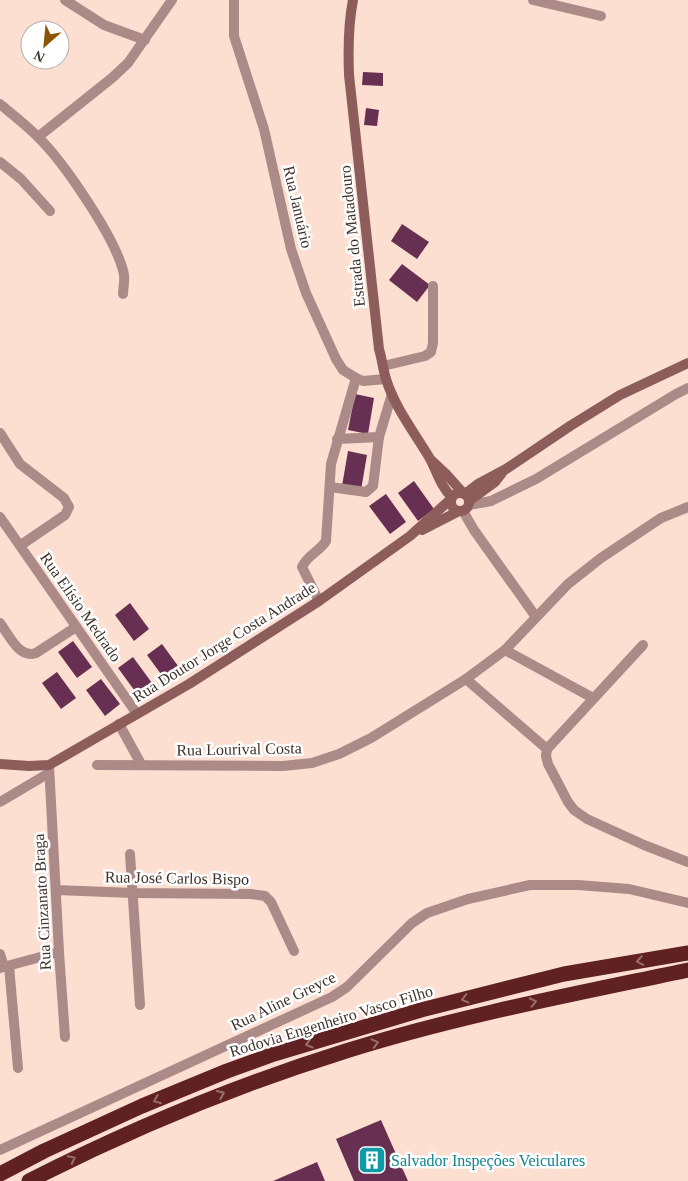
<svg xmlns="http://www.w3.org/2000/svg" width="688" height="1181" font-family="'Times New Roman',serif">
	<style>
		.building { fill: #673053 }
		.lines { fill: none; stroke-linecap: round; stroke-linejoin: round }
		.minor { stroke: #ab8a88; stroke-width: 10 }
		.secondary { stroke: #8d5d5b; stroke-width: 10 }
		.motorway { stroke: #602122; stroke-width: 15 }
		.oneway { stroke: #986f6f }
		.labels { text-anchor: middle; dominant-baseline: central; stroke-width: 5; stroke-linejoin: round; paint-order: stroke }
		.street-label { font-size: 16px; fill: #41332c; stroke: #fff }
		.culture-label { font-size: 16px; fill: #0d838f; stroke: #fff; text-anchor: start }
	</style>
	<rect width="100%" height="100%" fill="#fddfd1"/>
	<g class="building">
		<path d="M363 72 383 73V86L362 85Z"/>
		<path d="M366 108 379 110 377 126 364 125Z"/>
		<path d="M402 224 429 242 417 259 391 241Z"/>
		<path d="M402 264 430 285 417 302 389 280Z"/>
		<path d="M355 394 374 398 368 434 348 430Z"/>
		<path d="M348 451 367 455 361 490 342 486Z"/>
		<path d="M414 481 434 509 418 521 398 493Z"/>
		<path d="M386 494 406 522 390 534 369 506Z"/>
		<path d="M130 603 149 629 134 641 115 615Z"/>
		<path d="M73 641 92 667 77 678 58 652Z"/>
		<path d="M162 644 181 670 166 681 147 655Z"/>
		<path d="M133 657 152 683 137 694 118 668Z"/>
		<path d="M57 672 76 698 61 709 42 683Z"/>
		<path d="M101 679 120 704 105 716 86 690Z"/>
		<path d="M381 1120 408 1181H354L336 1139Z"/>
		<path d="M317 1162 325 1181H273Z"/>
	</g>
	<g class="lines">
		<g class="minor">
			<path d="M65 0 104 25 145 40"/>
			<path d="M234 0V36L264 129 291 249 306 293 336 359 343 370 356 378 363 381 386 379"/>
			<path d="M533 0 601 16"/>
			<path d="M0 104C12 114 26 125 37 136 63 161 118 241 124 275 125 281 123 288 123 294"/>
			<path d="M38 137 112 78 128 63 172 0"/>
			<path d="M0 162 21 179 50 211"/>
			<path d="M383 366 425 356 431 352 433 343V286"/>
			<path d="M0 433 20 464 64 498 69 507 65 515 21 545"/>
			<path d="M337 439 379 437 392 394"/>
			<path d="M330 487 366 492 373 486 379 437"/>
			<path d="M469 505 491 501 536 479 676 394 688 388"/>
			<path d="M463 511 474 530 536 617"/>
			<path d="M0 517 137 714"/>
			<path d="M319 601 302 567C307 555 319 552 326 541L331 464 356 378"/>
			<path d="M0 623C9 635 19 659 36 653L76 627"/>
			<path d="M505 650 593 698"/>
			<path d="M466 679 547 749"/>
			<path d="M119 724 141 764"/>
			<path d="M547 749 546 756 548 764 568 802 574 810 587 819 644 845 688 862"/>
			<path d="M547 749 643 645"/>
			<path d="M49 765 59 952 65 1037"/>
			<path d="M97 765 283 766 312 763 339 754 371 738 466 679 505 650 568 584 601 558 661 518 688 507"/>
			<path d="M0 802 49 773"/>
			<path d="M130 854 140 1005"/>
			<path d="M56 890 133 893 251 894 265 896 271 902 294 951"/>
			<path d="M0 954 4 967"/>
			<path d="M9 966 18 1068"/>
			<path d="M0 968 59 952"/>
			<path d="M0 1150 332 997 347 987 412 923 427 913 468 899 530 885H578L629 889 688 903"/>
		</g>
		<g class="secondary">
			<path d="M353 0C348 25 348 49 349 75L379 349C382 359 383 369 386 379 395 408 414 432 429 457 437 471 440 486 452 497"/>
			<path d="M432 461 447 475 464 494"/>
			<circle cx="460" cy="502" r="9"/>
			<path d="M465 494 478 484 506 469 570 426 620 395 688 363"/>
			<path d="M469 501 495 482 502 473"/>
			<path d="M422 530 459 511"/>
			<path d="M0 764 29 766 49 765 189 684 319 601 410 536 451 499"/>
		</g>
		<g class="motorway">
			<path d="M0 1174 44 1151 142 1106 227 1071 274 1054 421 1010 564 974 688 953"/>
			<path d="M29 1181C131 1129 237 1085 346 1051 458 1016 574 994 688 970"/>
		</g>
	</g>
	<defs><path id="oneway-chevron" d="M-2-3.5L2.5 0L-2 3.5" fill="none" stroke-width="1.6" stroke-linecap="round" stroke-linejoin="round" transform="scale(1.25)"/></defs>
	<g class="oneway">
		<use href="#oneway-chevron" transform="translate(640 961) rotate(170)"/>
		<use href="#oneway-chevron" transform="translate(465 999) rotate(166)"/>
		<use href="#oneway-chevron" transform="translate(533 1002) rotate(-12)"/>
		<use href="#oneway-chevron" transform="translate(375 1043) rotate(-15)"/>
		<use href="#oneway-chevron" transform="translate(309 1044) rotate(163)"/>
		<use href="#oneway-chevron" transform="translate(221 1094) rotate(-23)"/>
		<use href="#oneway-chevron" transform="translate(157 1100) rotate(158)"/>
		<use href="#oneway-chevron" transform="translate(72 1159) rotate(-26)"/>
	</g>
	<defs>
		<g id="building-square" transform="scale(1.4375)"><rect x="-9" y="-9" width="18" height="18" rx="4" fill="#0f9aa8" stroke="#fff"/><path d="M-4-6H4V6H1V3H-1V6H-4ZM-2.5-4.3h1.7v1.8h-1.7ZM.8-4.3h1.7v1.8H.8ZM-2.5-1h1.7V.8h-1.7ZM.8-1h1.7V.8H.8Z" fill="#fff"/></g>
	</defs>
	<g fill-rule="evenodd">
		<use href="#building-square" x="372" y="1160"/>
	</g>
	<g class="labels">
		<g class="street-label">
			<text transform="translate(298 207) rotate(77)">Rua Januário</text>
			<text transform="translate(352 236) rotate(-96)">Estrada do Matadouro</text>
			<text transform="translate(81 607) rotate(55)">Rua Elísio Medrado</text>
			<text transform="translate(224 642) rotate(-32)">Rua Doutor Jorge Costa Andrade</text>
			<text transform="translate(239 749) rotate(-1)">Rua Lourival Costa</text>
			<text transform="translate(177 878) rotate(1)">Rua José Carlos Bispo</text>
			<text transform="translate(42 902) rotate(-93)">Rua Cinzanato Braga</text>
			<text transform="translate(283 1001) rotate(-26)">Rua Aline Greyce</text>
			<text transform="translate(331 1021) rotate(-17)">Rodovia Engenheiro Vasco Filho</text>
		</g>
		<g class="culture-label">
			<text x="391" y="1160">Salvador Inspeções Veiculares</text>
		</g>
	</g>
	<g transform="translate(45 45) rotate(207)"><circle r="24" fill="#ffffff" stroke="#b3adab"/>
	<path d="M0-4L9 19L0 12L-9 19Z" fill="#8a5602"/>
	<text y="-8" font-size="14" font-weight="bold" text-anchor="middle" fill="#41332c">N</text>
	</g>
</svg>
